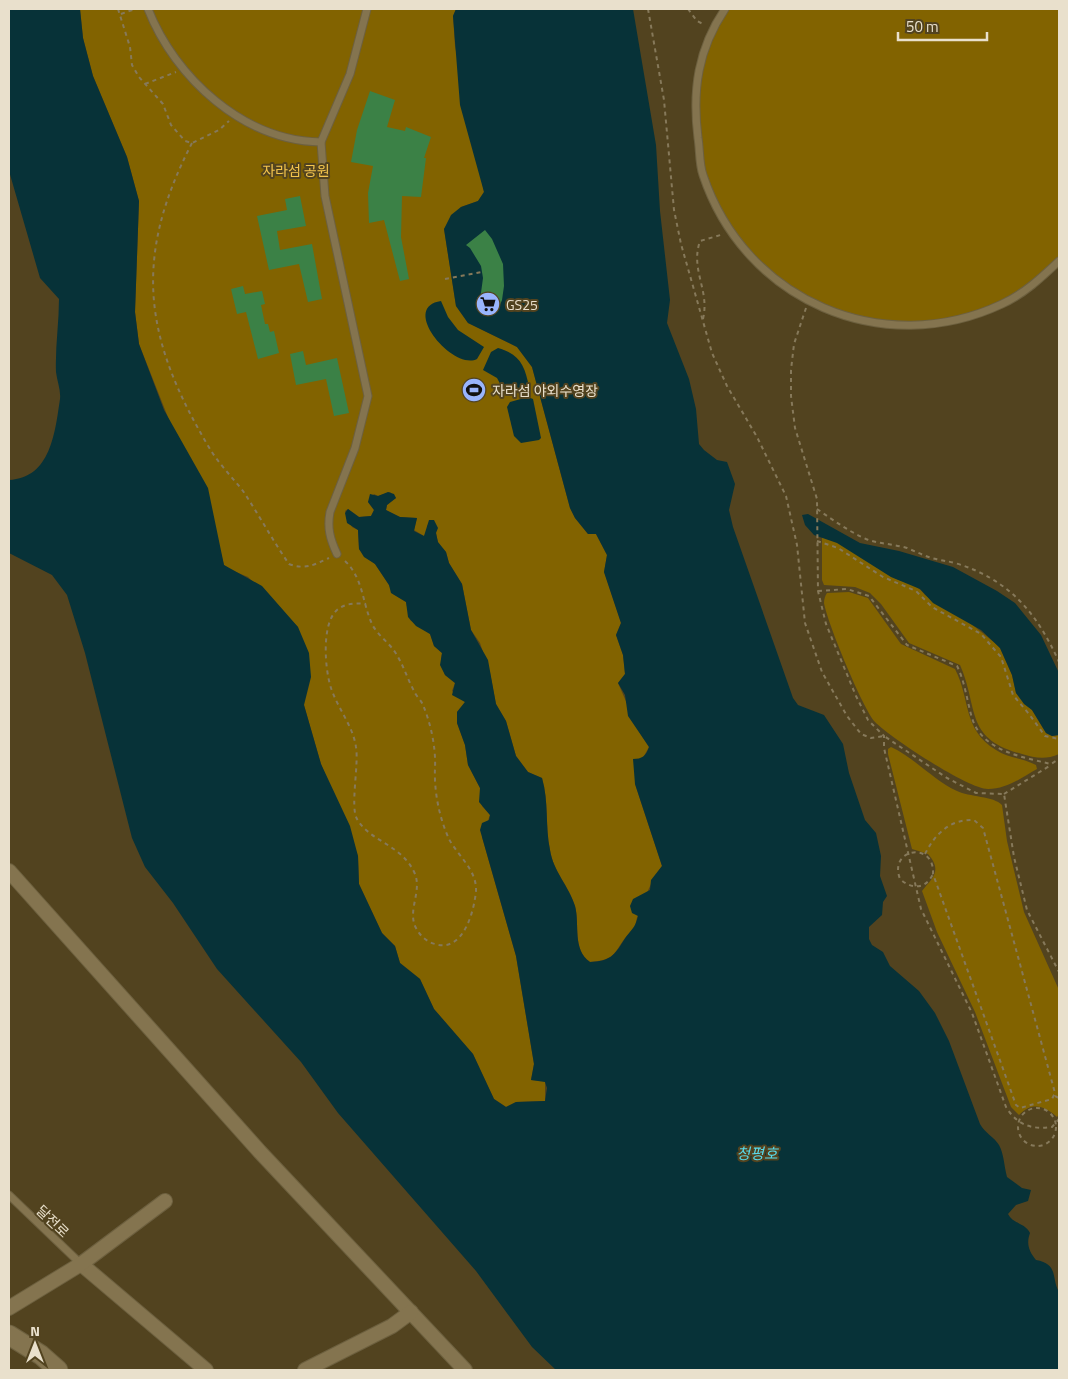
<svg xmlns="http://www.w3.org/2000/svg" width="1068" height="1379" font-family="'Titillium Web','Noto Sans KR',sans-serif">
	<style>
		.green { fill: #826300 }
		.water { fill: #073238 }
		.building { fill: #3b8146 }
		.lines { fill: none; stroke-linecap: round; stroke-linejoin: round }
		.lane-casing { stroke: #6d603f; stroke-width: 9 }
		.street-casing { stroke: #6d603f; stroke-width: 16 }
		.secondary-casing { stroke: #6d603f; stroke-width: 21 }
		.path { stroke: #86795a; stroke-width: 2; stroke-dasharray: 4 4; stroke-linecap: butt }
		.lane { stroke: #84744f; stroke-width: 7 }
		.street { stroke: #84744f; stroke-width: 14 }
		.secondary { stroke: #84744f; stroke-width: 19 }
		.labels { text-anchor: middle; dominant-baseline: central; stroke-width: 4; stroke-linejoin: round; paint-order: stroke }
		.park-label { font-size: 14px; fill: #f4c54d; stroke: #52431f }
		.poi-label { font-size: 14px; fill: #e9e0cc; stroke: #52431f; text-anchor: start }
		.street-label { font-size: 14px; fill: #e9e0cc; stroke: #52431f }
		.water-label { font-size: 15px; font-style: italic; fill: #58daeb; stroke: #52431f }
	</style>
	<rect width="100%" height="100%" fill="#52431f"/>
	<g class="green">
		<path d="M80 9H456L453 16 455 46 484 192 478 201 461 207 444 229 456 306 468 323 517 347 532 367 570 508 575 518 588 534H596L607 555 604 572 621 623 616 635 623 655 625 674 618 683 639 731 649 747 635 772V784L662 866C651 880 645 898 638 915 636 919 636 925 634 929 631 932 628 935 625 938 613 955 614 960 590 962 572 949 580 925 575 906 569 886 553 871 550 850 545 826 549 802 542 778L528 772 516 756 506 721 496 704 490 673 480 643 471 630 462 584 449 563 446 552 438 543 436 533 427 525V532L424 536 414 530 417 518 400 517 386 510 387 505 396 498 390 492 378 496 374 494 368 502 374 510 371 516 359 517 348 509 345 511 352 527 358 530 359 549 375 564 389 585 393 594 406 602 410 620 430 634 434 646 442 653 441 660 445 675 455 683 452 691 465 702 457 712V723L465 745 468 765 480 788 482 806 490 815 482 837 516 956 534 1064 531 1080 545 1081V1101L516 1102 506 1107 494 1099 473 1054 434 1009 420 979 400 963 395 946 382 933 359 884 358 856 321 764 304 705 298 627 248 577 231 570 224 565 219 546 139 344 135 312 139 201 127 157 93 76 83 38Z"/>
		<path d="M725 9H1059V261L1003 304 922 326 844 317 776 282 730 233 703 175 694 108 699 67Z"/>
		<path d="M822 537C847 542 867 562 889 575 901 583 916 582 925 595L965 619 995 643 1000 648 1012 675 1016 693 1032 710 1046 733 1052 736 1059 735V754C1046 760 1035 758 1022 754 964 739 979 708 960 665L909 643 881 604 870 593 855 587 824 585 822 580Z"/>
		<path d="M849 592 868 598 901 644 955 669C971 700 962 729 996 750 1008 758 1023 758 1036 765L1037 769C1021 778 1007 789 988 789 968 789 891 738 875 722 863 709 827 622 824 603 824 599 825 596 827 593Z"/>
		<path d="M891 747C915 758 933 780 957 791 969 797 994 796 1002 805L1007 841 1024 912 1059 990V1114L1057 1117C1045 1106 1032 1101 1019 1115L1011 1107 975 1012 937 932 922 891C932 878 943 871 928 854L912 849 888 754V749Z"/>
	</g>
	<g class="water">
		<path d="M9 9H80L83 38 93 76 127 157 139 201 135 312 139 344 164 410 208 488 224 565 262 586 298 627 309 653 311 677 304 705 321 764 350 826 358 856 359 884 382 933 395 946 400 963 420 979 434 1009 473 1054 494 1099 506 1107 516 1102 545 1101 547 1088 545 1082 531 1080 534 1064 516 956 480 830 482 823 489 820 490 815 479 802 480 788 468 765 465 745 457 723V712L465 702 452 695 455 683 445 675 440 665 442 653 434 646 430 634 416 626 408 617 406 602 391 593 389 585 375 564 364 557 359 549 358 530 347 523 345 513 348 509 359 517 371 516 374 510 368 502 370 494 378 496 388 492 394 494 396 498 387 505 386 510 400 517 417 518 414 531 424 536 429 520H434L438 528 436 533 438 542 446 552 449 563 462 584 471 630 488 660 496 704 506 721 516 756 528 772 542 778C549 802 545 826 550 850 553 871 569 886 575 906 580 925 572 949 590 962 610 961 614 956 624 940 631 929 635 929 638 916L632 913 630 906 633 899 650 890 651 880 662 866 635 784 633 759C642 759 646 756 649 747L628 716 625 695 618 683 625 674 623 655 616 635 621 623 604 572 607 555 596 534H588L575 518 570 508 532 367 517 347 468 323 456 306 444 229 451 215 461 207 478 201 484 192 460 105 453 16 456 9H633L656 145 660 211 670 300 667 323 689 379 696 409 699 444 704 450 717 460 727 462 735 484 729 510 733 527 793 698 798 705 824 715 843 744 849 773 865 820 876 833 881 856 880 876 887 896 883 902 882 915 869 927V939L872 945 883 952 890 966 919 991 935 1013 949 1041 980 1124C985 1133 994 1137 999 1145 1004 1154 1004 1166 1007 1177L1022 1188 1031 1190 1028 1201 1016 1205 1008 1214C1013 1224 1025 1223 1030 1233 1026 1244 1029 1251 1036 1260 1059 1264 1051 1278 1059 1292V1370H556L532 1347 476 1271 338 1113 301 1062 217 969 173 903 145 867 132 838 85 653 67 595 52 575 9 553V480C51 478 55 432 60 399 61 390 57 381 56 372 55 348 59 323 59 299L40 278 9 171Z"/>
		<path d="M441 301 448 317 458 330 484 347 477 359C453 371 399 307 441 301Z"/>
		<path d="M498 348C520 354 525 366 529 387L528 390 511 394 505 393 497 378 483 370 491 352Z"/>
		<path d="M528 397 533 399 541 438 539 440 521 443 514 436 507 407 510 402Z"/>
		<path d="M808 514 860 543 899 551 953 567 997 591 1015 603 1041 635 1059 673V735L1052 736 1046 733 1032 710 1024 704 1016 693 1012 675 1000 648 981 630 933 603 920 589 891 577 837 543 814 535 805 525 802 515Z"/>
	</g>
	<g class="building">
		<path d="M370 91 395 100 387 127 405 131 406 127 431 137 424 158H426L421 197 402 196 401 237 409 279 400 281 384 220 369 223 368 193 373 166 351 162 357 130Z"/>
		<path d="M300 196 306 226 277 231 280 250 312 244 322 299 308 302 299 264 269 270 257 216 287 210 285 199Z"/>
		<path d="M485 230 492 239 503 264 504 286 502 300 497 312 476 306 480 300 483 278 481 266 470 248 466 245Z"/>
		<path d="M243 286 245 294 262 291 265 304 261 305 265 324H268L270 332 274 331 279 353 258 359 246 312 237 314 231 289Z"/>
		<path d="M303 351 306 365 337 358 349 413 334 416 326 379 296 385 290 354Z"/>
	</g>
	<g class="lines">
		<g class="lane-casing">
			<g id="lane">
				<path d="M148 9C175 78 244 141 321 142"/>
				<path d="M725 9C698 49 692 90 698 138 700 150 699 164 703 175 745 301 883 360 1002 304 1024 294 1042 277 1059 261"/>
				<path d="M337 554C330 539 327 528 330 512L355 448 368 396 325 196 321 142 350 74 367 9"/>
				<path d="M9 1195 81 1264"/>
			</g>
		</g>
		<g class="street-casing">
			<g id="street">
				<path d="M9 871 260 1152 465 1370"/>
				<path d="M81 1264 206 1370"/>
				<path d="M9 1308 81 1264 165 1201"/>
				<path d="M305 1370 392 1326 411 1312"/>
			</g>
		</g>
		<g class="secondary-casing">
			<path id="secondary" d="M9 1335 41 1355 58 1370"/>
		</g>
		<g class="path">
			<path d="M118 9 130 47 132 65 139 77 163 104 171 125 185 141 192 143 219 130 229 121"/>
			<path d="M648 9 664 100 674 210 681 244 712 353 727 386 757 437 786 496 797 545 805 623 822 672 847 716 861 734 871 738 884 736 947 778 976 793 1004 794 1014 857 1027 910 1059 972"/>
			<path d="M688 9 697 21 705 25"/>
			<path d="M121 14 135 9"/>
			<path d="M145 84 176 72"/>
			<path d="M192 143C132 259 144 339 210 449 219 464 232 477 243 491 259 515 273 541 289 564 305 570 314 565 329 558"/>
			<path d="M445 279 482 272"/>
			<path d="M806 308 794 344 791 370V396L795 428 817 499 818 591 826 624 856 696 868 720 884 736V748L921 909 972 1013 1006 1107C1017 1125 1032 1130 1052 1127L1059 1119"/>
			<path d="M703 319C710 290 690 270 700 241L724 234"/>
			<path d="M817 509C833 520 848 531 866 539 879 544 894 544 907 548 917 552 926 557 936 559 942 561 948 561 955 563 1009 579 1037 613 1059 662"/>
			<path d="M817 541 838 548 883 577 916 591 932 607 981 634 1001 657 1013 695 1029 714 1045 736 1059 739"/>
			<path d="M345 561C364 579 362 604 373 626 379 636 389 643 395 652 403 664 407 678 414 691 416 696 421 700 423 705 431 724 436 748 435 768 434 791 439 817 449 839 458 856 477 870 476 891 474 912 463 953 435 944 427 942 420 936 416 928 407 911 422 892 415 874 402 844 370 842 357 819 350 807 359 765 356 747 353 726 338 709 331 688 325 670 321 624 337 610 345 603 356 603 366 604"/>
			<path d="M818 591 847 589 869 596 907 645 957 666C965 682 967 701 972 718 982 751 1022 757 1051 764L1059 759"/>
			<path d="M1004 794 1051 765"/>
			<path d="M925 854C935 834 950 819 974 820L983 828 1055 1093 1052 1099 1020 1108 1016 1105 933 874C935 841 888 848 900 879 912 890 926 889 933 874"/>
			<path d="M1055 1096 1059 1098"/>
			<circle cx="1037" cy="1127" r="19"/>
		</g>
		<use href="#lane" class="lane"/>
		<use href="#street" class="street"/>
		<use href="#secondary" class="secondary"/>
	</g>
	<defs>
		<g id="supermarket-disc" transform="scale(1.25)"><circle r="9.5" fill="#99b5fd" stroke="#52431f"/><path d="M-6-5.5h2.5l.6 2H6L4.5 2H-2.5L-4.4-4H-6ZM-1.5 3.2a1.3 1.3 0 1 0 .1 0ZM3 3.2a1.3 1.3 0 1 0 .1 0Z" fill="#111"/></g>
		<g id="stadium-disc" transform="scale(1.25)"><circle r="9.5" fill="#99b5fd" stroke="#52431f"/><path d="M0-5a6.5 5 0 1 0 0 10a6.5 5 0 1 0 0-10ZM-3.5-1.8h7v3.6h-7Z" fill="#111"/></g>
	</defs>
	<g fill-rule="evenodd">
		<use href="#supermarket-disc" x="488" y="304"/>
		<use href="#stadium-disc" x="474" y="390"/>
	</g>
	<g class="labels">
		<g class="park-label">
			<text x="296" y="170">자라섬 공원</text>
		</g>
		<g class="poi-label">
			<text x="506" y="304">GS25</text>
			<text x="492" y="390">자라섬 야외수영장</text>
		</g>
		<g class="street-label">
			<text transform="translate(53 1221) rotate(44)">달전로</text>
		</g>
		<g class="water-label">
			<text x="757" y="1153">청평호</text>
		</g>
	</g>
	<rect width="1068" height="1379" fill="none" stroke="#e9e0cc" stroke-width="20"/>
	<g transform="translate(35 1344)" stroke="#52431f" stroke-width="4" paint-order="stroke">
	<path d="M0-4L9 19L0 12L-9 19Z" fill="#e9e0cc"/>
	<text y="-8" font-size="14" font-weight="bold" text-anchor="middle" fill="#e9e0cc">N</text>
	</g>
	<path d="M898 32v8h89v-8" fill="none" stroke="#e9e0cc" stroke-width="2.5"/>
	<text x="906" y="32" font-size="15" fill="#e9e0cc" stroke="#52431f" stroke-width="4" paint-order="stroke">50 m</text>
</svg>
